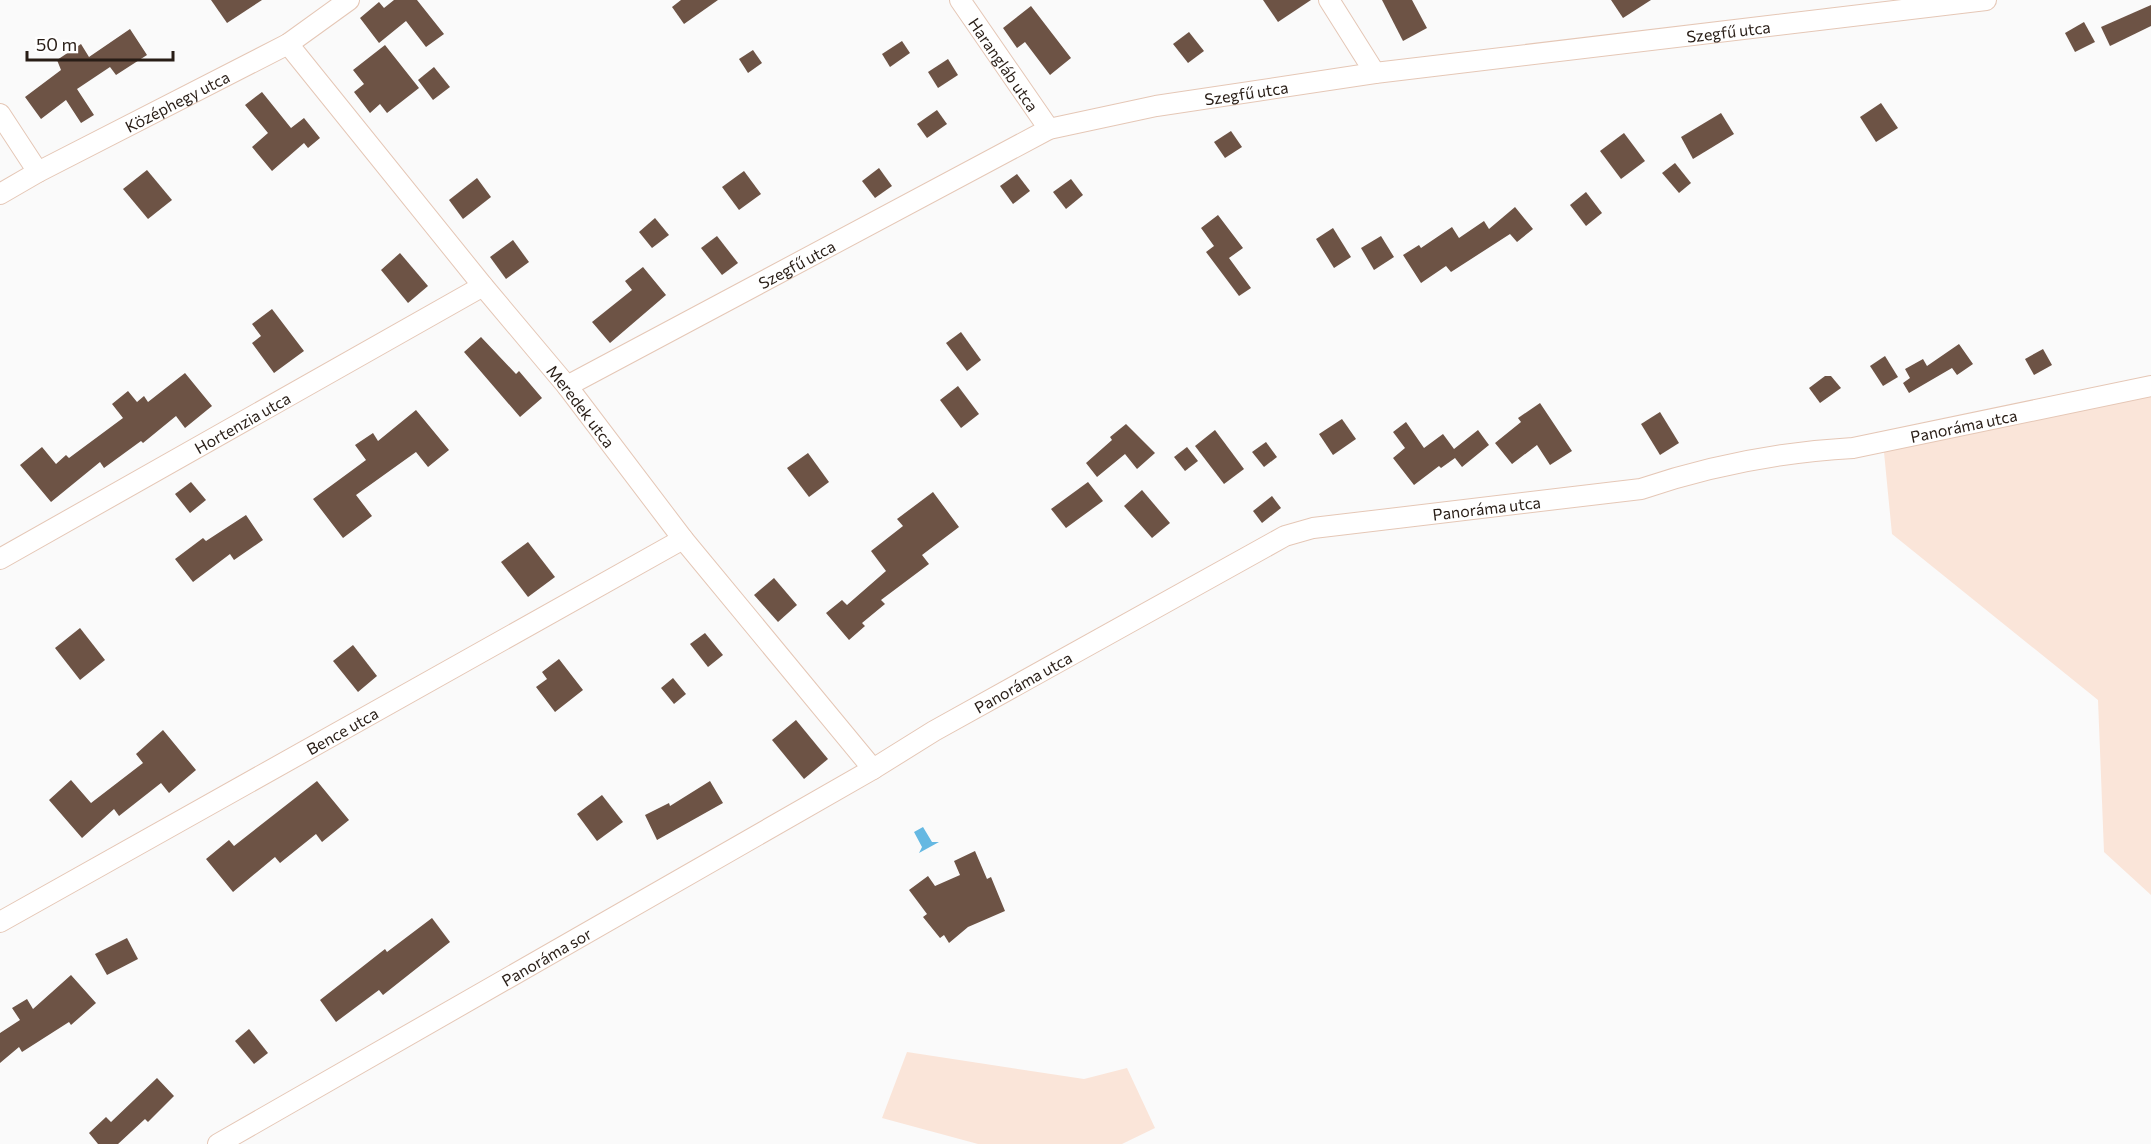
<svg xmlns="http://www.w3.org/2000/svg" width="2151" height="1144" font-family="Commissioner,sans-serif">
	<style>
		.green { fill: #fae5d9 }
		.water { fill: #65b8e2 }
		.building { fill: #6d5345 }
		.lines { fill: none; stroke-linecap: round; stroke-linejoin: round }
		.street-casing { stroke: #e5c7b6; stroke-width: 22 }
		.street { stroke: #fff; stroke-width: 20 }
		.labels { text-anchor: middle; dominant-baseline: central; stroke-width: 6; stroke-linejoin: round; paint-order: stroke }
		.street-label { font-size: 16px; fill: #281d16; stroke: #fff }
	</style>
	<rect width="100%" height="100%" fill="#fafafa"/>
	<g class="green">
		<path d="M2151 384V895L2104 852 2098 700 1892 534 1883 442Z"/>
		<path d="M907 1052 1084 1079 1127 1068 1155 1128 1122 1144H978L882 1118Z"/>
	</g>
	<path class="water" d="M923 827 932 842H939L919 853 922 847 914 832Z"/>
	<g class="building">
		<path d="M211 0H262L227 23Z"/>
		<path d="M394 0H417L444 34 426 47 406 21 379 43 360 18 379 2 384 8Z"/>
		<path d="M681 0H718L684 24 672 7Z"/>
		<path d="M1263 0H1311L1278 22Z"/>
		<path d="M1382 0H1412L1427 28 1403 41Z"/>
		<path d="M1611 0H1651L1623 18Z"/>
		<path d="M2151 5V26L2110 46 2101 27Z"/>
		<path d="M1031 6 1071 58 1050 75 1025 42 1017 48 1003 28Z"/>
		<path d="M2084 22 2095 42 2075 52 2065 33Z"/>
		<path d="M130 29 147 55 116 75 110 67 77 89 94 115 81 123 66 100 41 119 25 97 61 70 57 60 81 44 89 57Z"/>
		<path d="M1189 32 1204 51 1188 63 1173 44Z"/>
		<path d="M902 41 910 53 890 67 882 54Z"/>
		<path d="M385 45 419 88 387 113 380 104 370 113 354 92 364 84 353 70Z"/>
		<path d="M753 50 762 63 748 73 739 59Z"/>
		<path d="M948 59 958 75 938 88 928 72Z"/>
		<path d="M434 67 450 87 433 100 418 80Z"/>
		<path d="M262 92 291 128 304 118 320 138 308 148 304 143 272 171 252 147 268 133 245 105Z"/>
		<path d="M1881 103 1898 128 1876 142 1860 117Z"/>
		<path d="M937 110 947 124 927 138 917 124Z"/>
		<path d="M1721 113 1734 134 1693 159 1681 137Z"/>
		<path d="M1231 131 1242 147 1225 158 1214 142Z"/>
		<path d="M1624 133 1645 161 1621 179 1600 151Z"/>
		<path d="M1675 163 1691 183 1679 193 1662 173Z"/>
		<path d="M879 168 892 186 875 198 862 181Z"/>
		<path d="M147 170 172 200 148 219 123 189Z"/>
		<path d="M744 171 761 194 739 210 722 187Z"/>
		<path d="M1017 174 1030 191 1013 204 1000 186Z"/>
		<path d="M477 178 491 197 463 219 449 200Z"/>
		<path d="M1071 179 1083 195 1066 209 1053 192Z"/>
		<path d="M1586 192 1602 213 1586 226 1570 205Z"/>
		<path d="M1515 207 1533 229 1517 242 1510 234 1451 272 1446 266 1421 283 1403 255 1419 245 1421 248 1452 227 1459 238 1484 221 1489 229Z"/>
		<path d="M1218 215 1243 248 1229 258 1251 288 1239 296 1206 252 1214 246 1201 228Z"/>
		<path d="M655 218 669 235 652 248 639 232Z"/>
		<path d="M1333 228 1351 257 1334 268 1316 239Z"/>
		<path d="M717 236 738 263 722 275 701 248Z"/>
		<path d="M1381 236 1394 257 1374 270 1361 248Z"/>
		<path d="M513 240 529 262 506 279 490 257Z"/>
		<path d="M400 253 428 286 408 303 381 270Z"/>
		<path d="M643 267 666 295 610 343 592 322 632 290 625 281Z"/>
		<path d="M272 309 304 351 274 373 252 343 261 336 252 324Z"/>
		<path d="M961 332 981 360 967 371 946 343Z"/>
		<path d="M481 337 516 374 519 371 542 398 520 417 464 352Z"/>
		<path d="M1959 344 1973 364 1957 375 1952 368 1909 393 1903 383 1910 378 1905 369 1923 359 1927 366Z"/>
		<path d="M2043 349 2052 365 2034 375 2025 359Z"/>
		<path d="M1885 356 1898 377 1883 386 1870 366Z"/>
		<path d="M185 373 212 406 185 428 176 416 143 443 141 441 104 468 100 462 51 502 20 465 42 447 56 464 66 455 69 458 123 418 112 404 128 391 137 402 144 396 148 402Z"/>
		<path d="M1825 376H1831L1841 388 1820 403 1809 388Z"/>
		<path d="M958 386 979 414 961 428 940 400Z"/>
		<path d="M1540 403 1572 451 1550 465 1537 445 1512 464 1495 443 1521 422 1518 418Z"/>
		<path d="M416 410 449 450 428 467 416 452 356 495 372 516 343 538 313 499 366 460 355 445 373 433 378 441Z"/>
		<path d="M1660 412 1679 443 1660 455 1641 424Z"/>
		<path d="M1342 419 1356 439 1333 455 1319 434Z"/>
		<path d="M1406 422 1424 448 1443 434 1454 449 1478 430 1489 445 1462 467 1455 458 1441 468 1439 466 1414 485 1393 458 1405 448 1393 432Z"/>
		<path d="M1126 424 1155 453 1137 469 1125 454 1097 477 1086 463 1112 440 1110 437Z"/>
		<path d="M1215 430 1244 469 1224 484 1195 446Z"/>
		<path d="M1266 442 1277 457 1264 467 1252 452Z"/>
		<path d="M1187 447 1198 461 1185 471 1174 457Z"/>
		<path d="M808 453 829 482 809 497 787 468Z"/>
		<path d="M191 482 206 500 190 513 175 494Z"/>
		<path d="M1088 482 1103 501 1066 528 1051 509Z"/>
		<path d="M1142 490 1170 523 1152 538 1124 506Z"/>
		<path d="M933 492 959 527 922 555 929 564 881 600 885 604 862 623 865 626 849 640 826 613 842 600 847 605 886 571 871 551 903 526 897 519Z"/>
		<path d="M1272 496 1281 508 1262 523 1253 511Z"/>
		<path d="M246 515 263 540 234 560 230 554 193 582 175 559 203 538 206 541Z"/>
		<path d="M528 542 555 577 528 597 501 562Z"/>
		<path d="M774 578 797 605 778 622 754 595Z"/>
		<path d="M80 628 105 660 80 680 55 648Z"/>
		<path d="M705 633 723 655 708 667 690 644Z"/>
		<path d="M353 645 377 676 358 692 333 661Z"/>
		<path d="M559 659 583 690 555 712 536 687 547 679 542 672Z"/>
		<path d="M673 678 686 694 674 704 661 688Z"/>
		<path d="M796 720 828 759 804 779 772 740Z"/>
		<path d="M163 730 196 770 169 793 161 783 119 816 114 809 82 838 49 800 71 780 91 803 143 763 136 754Z"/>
		<path d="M317 781 349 820 322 842 316 834 280 863 275 857 233 892 206 859 229 840 234 846Z"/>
		<path d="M710 781 723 803 657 840 645 815 669 803 670 806Z"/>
		<path d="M602 795 623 822 597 841 577 814Z"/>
		<path d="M975 851 987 879 991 877 1005 911 968 927 949 943 944 935 940 938 923 917 927 914 909 890 928 876 935 886 960 875 954 861Z"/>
		<path d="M432 918 450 942 383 995 379 990 336 1022 320 1000 385 949 387 952Z"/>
		<path d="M127 938 138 959 107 975 95 954Z"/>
		<path d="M71 975 96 1003 71 1025 69 1022 22 1052 19 1047 0 1063V1033L20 1020 12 1008 27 999 33 1009Z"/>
		<path d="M249 1029 268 1053 254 1064 235 1041Z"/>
		<path d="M157 1078 174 1096 148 1122 145 1119 118 1144H98L89 1133 106 1117 111 1122Z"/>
	</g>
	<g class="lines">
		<g class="street-casing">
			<g id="street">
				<path id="s1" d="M960 0 1049 129"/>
				<path d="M1329 0 1375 73"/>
				<path id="s2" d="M288 44 483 286 567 386 683 539 873 769"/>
				<path d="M0 114 38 172"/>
				<path id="s3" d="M0 194 38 172 288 44 349 0"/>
				<path id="s4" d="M567 386 1049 129 1156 106 1375 73 1986 0"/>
				<path id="s5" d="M0 559 483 286"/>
				<path id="s6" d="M0 922 683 539"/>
				<path id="s7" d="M218 1144 873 769 934 731 1285 536 1313 528 1641 489C1709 466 1781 452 1853 448L2151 386"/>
			</g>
		</g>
		<use href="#street" class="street"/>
	</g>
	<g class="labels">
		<g class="street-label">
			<text stroke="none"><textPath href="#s4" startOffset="1233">Szegfű utca</textPath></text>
			<text stroke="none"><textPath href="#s1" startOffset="78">Harangláb utca</textPath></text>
			<text stroke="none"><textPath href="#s4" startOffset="747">Szegfű utca</textPath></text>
			<text stroke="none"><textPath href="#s3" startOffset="200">Középhegy utca</textPath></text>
			<text stroke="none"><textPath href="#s4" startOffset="260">Szegfű utca</textPath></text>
			<text stroke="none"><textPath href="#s2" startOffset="466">Meredek utca</textPath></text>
			<text stroke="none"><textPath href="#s5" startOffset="278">Hortenzia utca</textPath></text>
			<text stroke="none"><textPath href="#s7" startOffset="1917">Panoráma utca</textPath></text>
			<text stroke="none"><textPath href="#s7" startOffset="1432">Panoráma utca</textPath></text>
			<text stroke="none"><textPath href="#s7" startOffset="928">Panoráma utca</textPath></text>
			<text stroke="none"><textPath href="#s6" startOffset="392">Bence utca</textPath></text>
			<text stroke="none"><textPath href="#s7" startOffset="378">Panoráma sor</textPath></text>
		</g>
	</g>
	<path d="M27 51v9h146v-9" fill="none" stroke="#281d16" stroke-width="3"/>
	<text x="36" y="51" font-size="18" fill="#281d16" stroke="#ffffff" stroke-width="4.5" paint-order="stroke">50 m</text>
</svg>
